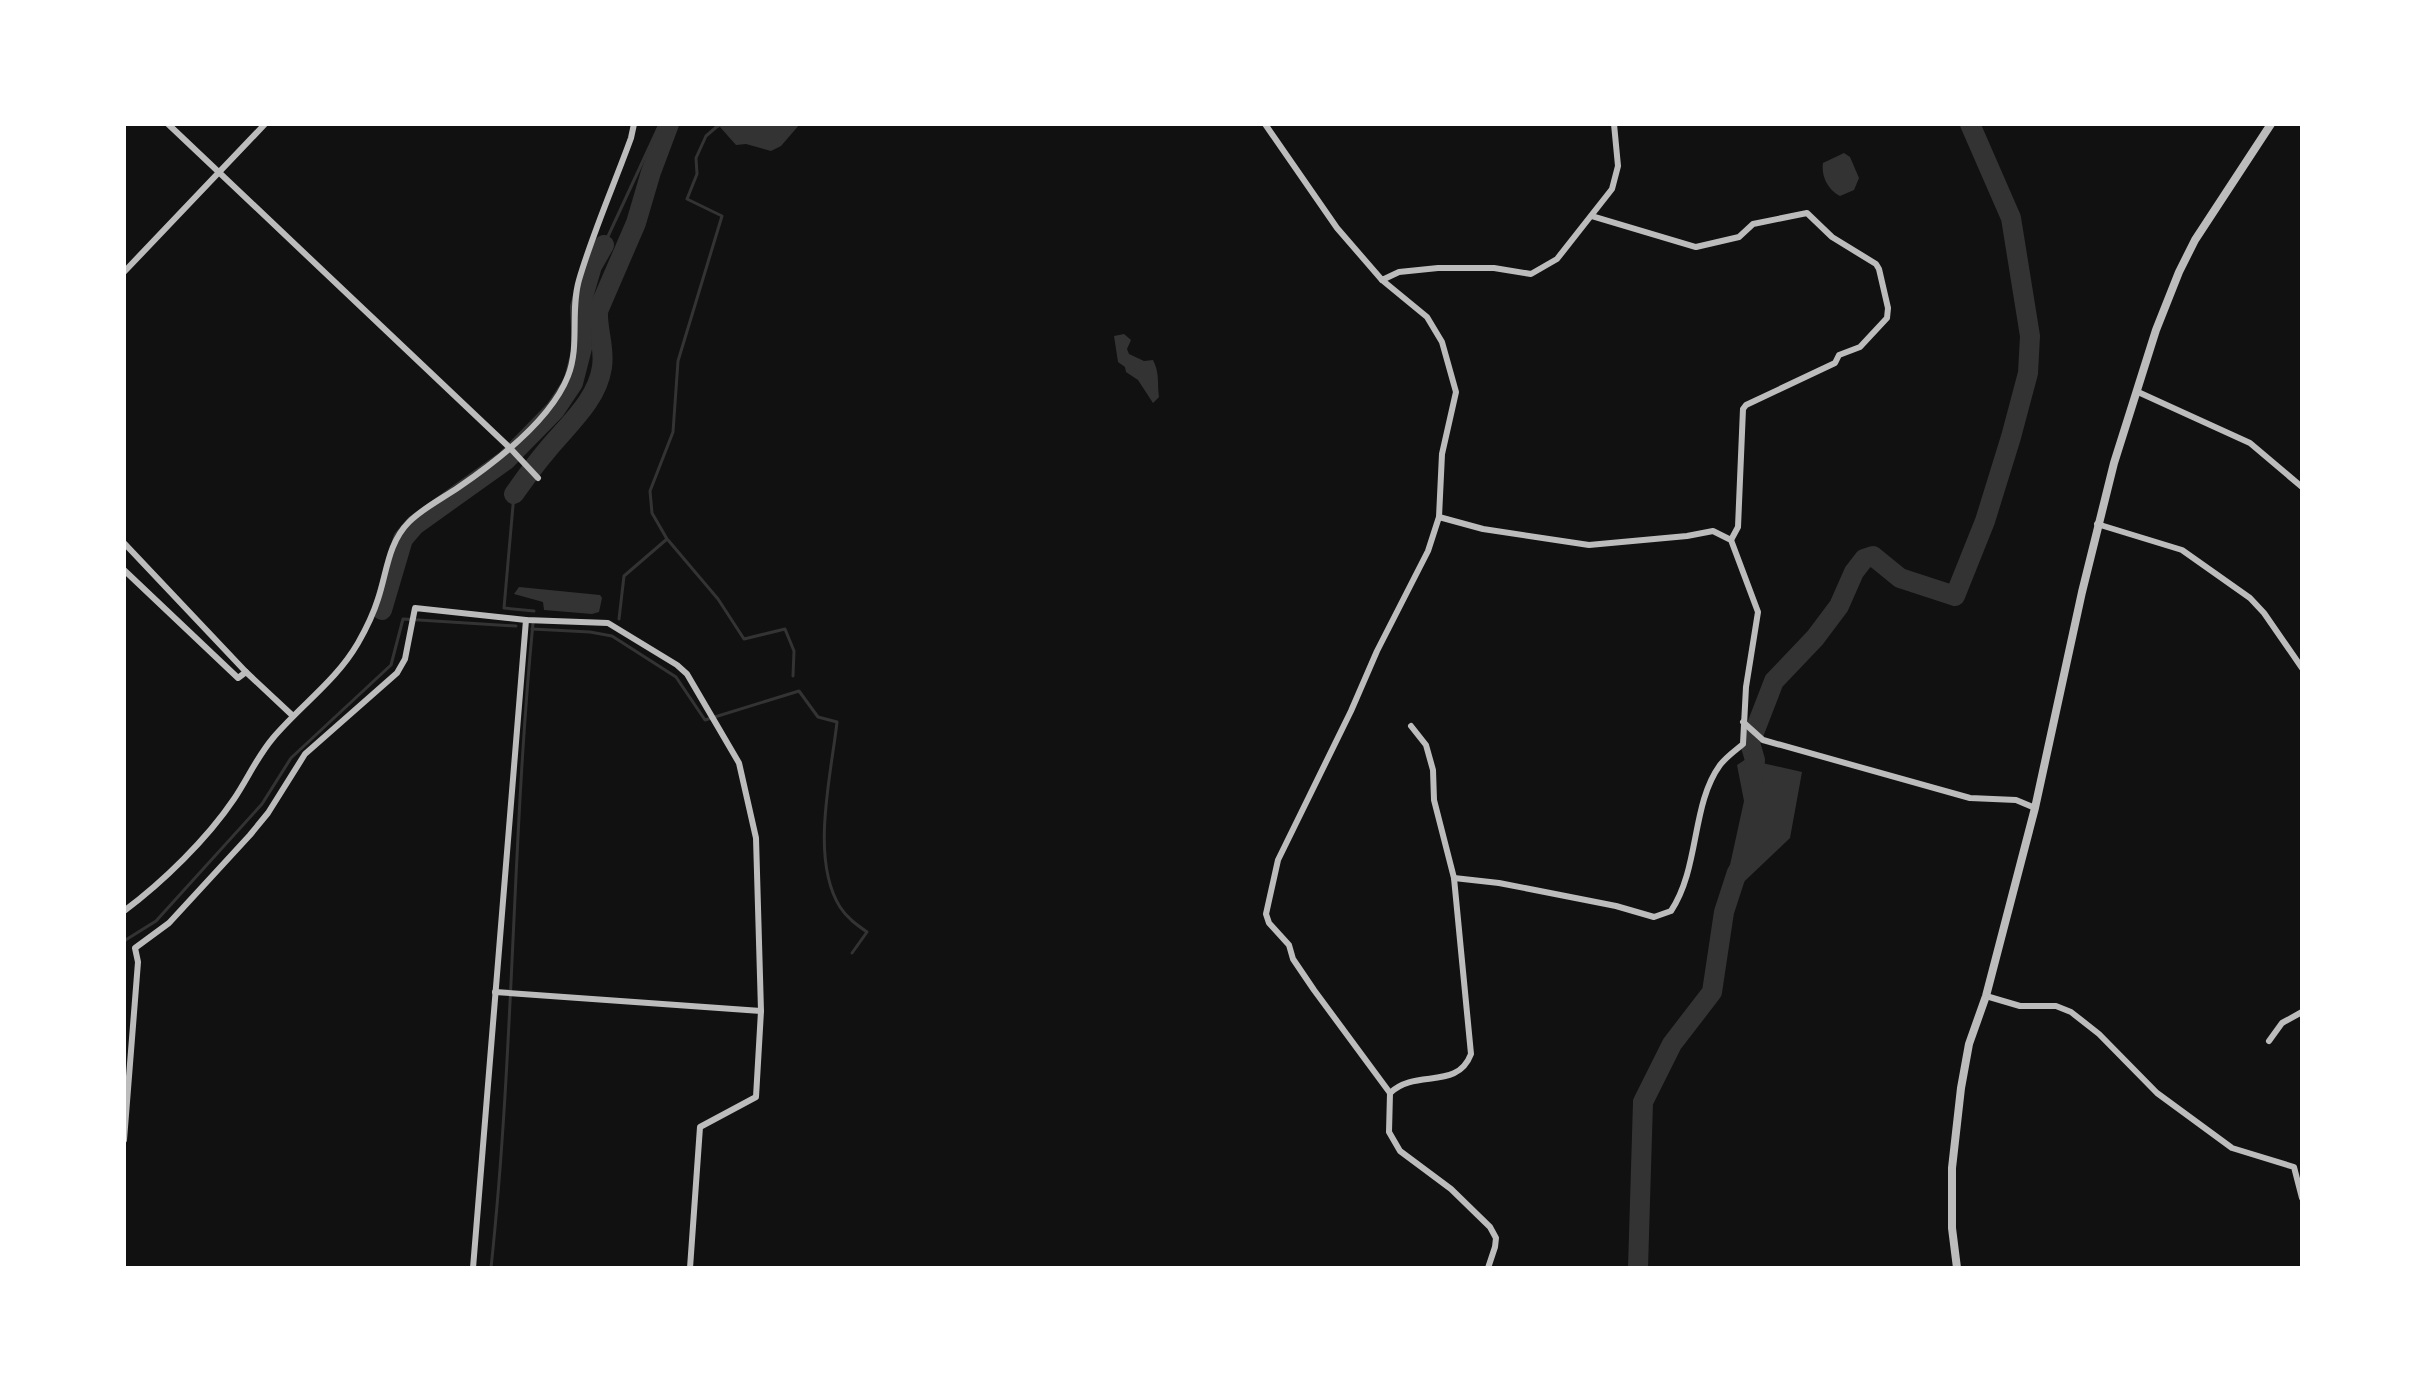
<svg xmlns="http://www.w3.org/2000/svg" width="2426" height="1392" font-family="Roboto,sans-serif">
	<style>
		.water { fill: #333 }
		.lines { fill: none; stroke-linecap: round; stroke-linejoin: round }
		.stream { stroke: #333; stroke-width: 3 }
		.river { stroke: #333; stroke-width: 20 }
		.minor { stroke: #bcbcbc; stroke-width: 6 }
		.tertiary { stroke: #bcbcbc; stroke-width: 8 }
	</style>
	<rect width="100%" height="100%" fill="#111"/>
	<g class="water">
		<path d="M714 124H800L781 146 771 151 746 144 736 145 720 127 715 129Z"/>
		<path d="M1844 153 1850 157 1859 178 1854 190 1840 196C1828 190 1821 176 1823 163Z"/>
		<path d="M1124 334 1131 340 1127 349 1129 354 1144 361 1153 360C1160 374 1157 382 1159 397L1153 403 1138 380 1126 372 1125 367 1118 362 1114 336Z"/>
		<path d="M519 587 600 595 602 598 599 612 592 614 544 610 543 602 514 594Z"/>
		<path d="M1749 757 1762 763 1802 772 1790 838 1729 896 1723 897 1744 801 1737 765Z"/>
	</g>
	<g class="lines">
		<g class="stream">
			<path d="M604 245 660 124"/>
			<path d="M514 494 504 608 534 611"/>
			<path d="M668 540 718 599 744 639 785 629 794 651 793 676"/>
			<path d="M619 619 624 576 667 539 652 513 650 491 673 432 678 361 722 216 687 199 697 174 696 158 706 136 720 124"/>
			<path d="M532 629 590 632 612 636 676 677 705 720 799 691 818 717 837 722C831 776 810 859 840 907 847 918 857 925 867 932L852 953"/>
			<path d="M124 941 156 921 262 804 291 758 391 665 403 619 516 626"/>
			<path d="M491 1268C514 1053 512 838 533 623"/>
		</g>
		<g class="river">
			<path d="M514 494C524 480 533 467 544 454 565 427 597 402 602 367 605 347 597 330 598 311L636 223 651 172 669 124"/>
			<path d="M382 610 403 539 415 525 506 460 555 410 573 383 582 348 580 307 592 266 604 245"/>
			<path d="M1752 785 1755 760 1750 743 1774 681 1815 638 1839 606 1854 572 1864 559 1873 556 1900 578 1955 596 1985 521 2011 437 2028 373 2030 336 2011 218 1970 124"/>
			<path d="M1638 1268 1643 1102 1672 1044 1712 992 1724 912 1737 872"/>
		</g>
		<g class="minor">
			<path d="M168 124 510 448 538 478"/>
			<path d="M1265 124 1337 228 1382 280 1427 317 1442 342 1456 392 1442 454 1439 517 1428 551 1377 651 1351 711 1278 860 1266 914 1269 923 1289 945 1293 959 1314 990 1390 1093 1389 1132 1400 1151 1451 1189 1490 1227 1496 1238 1495 1247 1488 1268"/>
			<path d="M1592 216 1696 247 1739 237 1753 224 1807 213 1832 237 1876 264 1879 269 1888 308 1887 318 1860 347 1839 355 1835 363 1746 405 1743 409 1738 527 1731 540"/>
			<path d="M124 272 265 124"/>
			<path d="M1382 280 1399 272 1438 268H1494L1531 274 1557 259 1612 189 1618 166 1614 124"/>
			<path d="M2138 392 2250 443 2302 487"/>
			<path d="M1439 517 1483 529 1589 545 1687 536 1713 531 1731 540 1758 612 1746 687 1743 744C1736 750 1726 757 1720 765 1691 805 1700 867 1671 911L1654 917 1616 906 1499 883 1454 878"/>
			<path d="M2097 524 2182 550 2250 598 2264 613 2302 668"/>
			<path d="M124 543 246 672 293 716"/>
			<path d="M124 570 238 678 246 672"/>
			<path d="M1743 722 1763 740 1970 798 2016 800 2035 808"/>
			<path d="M124 911C163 882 207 839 234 799 248 778 257 757 273 738 301 705 336 681 358 643 366 629 373 615 378 599 387 572 388 543 409 522 423 508 443 498 459 487 497 461 551 420 568 376 580 346 570 311 579 280 593 232 614 185 631 138L634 124"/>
			<path d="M495 992 761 1011"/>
			<path d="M1986 996 2020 1006H2056L2071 1012 2099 1034 2157 1093 2232 1148 2294 1167 2302 1198"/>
			<path d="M2269 1041 2282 1023 2302 1012"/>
			<path d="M1390 1093C1416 1068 1457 1091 1471 1054L1454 878 1434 800 1433 770 1426 745 1411 726"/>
			<path d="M124 1140 138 962 135 948 169 923 250 835 268 813 305 754 397 673 405 659 415 608 526 620 608 623 677 665 687 674 739 763 756 838 761 1011 756 1097 700 1127 690 1268"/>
			<path d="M473 1268 526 620"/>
		</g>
		<path class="tertiary" d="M1957 1268 1952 1228V1168L1961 1088 1969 1044 1986 996 2035 808 2082 592 2114 463 2156 330 2179 272 2195 240 2271 124"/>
	</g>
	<rect width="2426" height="1392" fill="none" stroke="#ffffff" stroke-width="252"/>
</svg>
